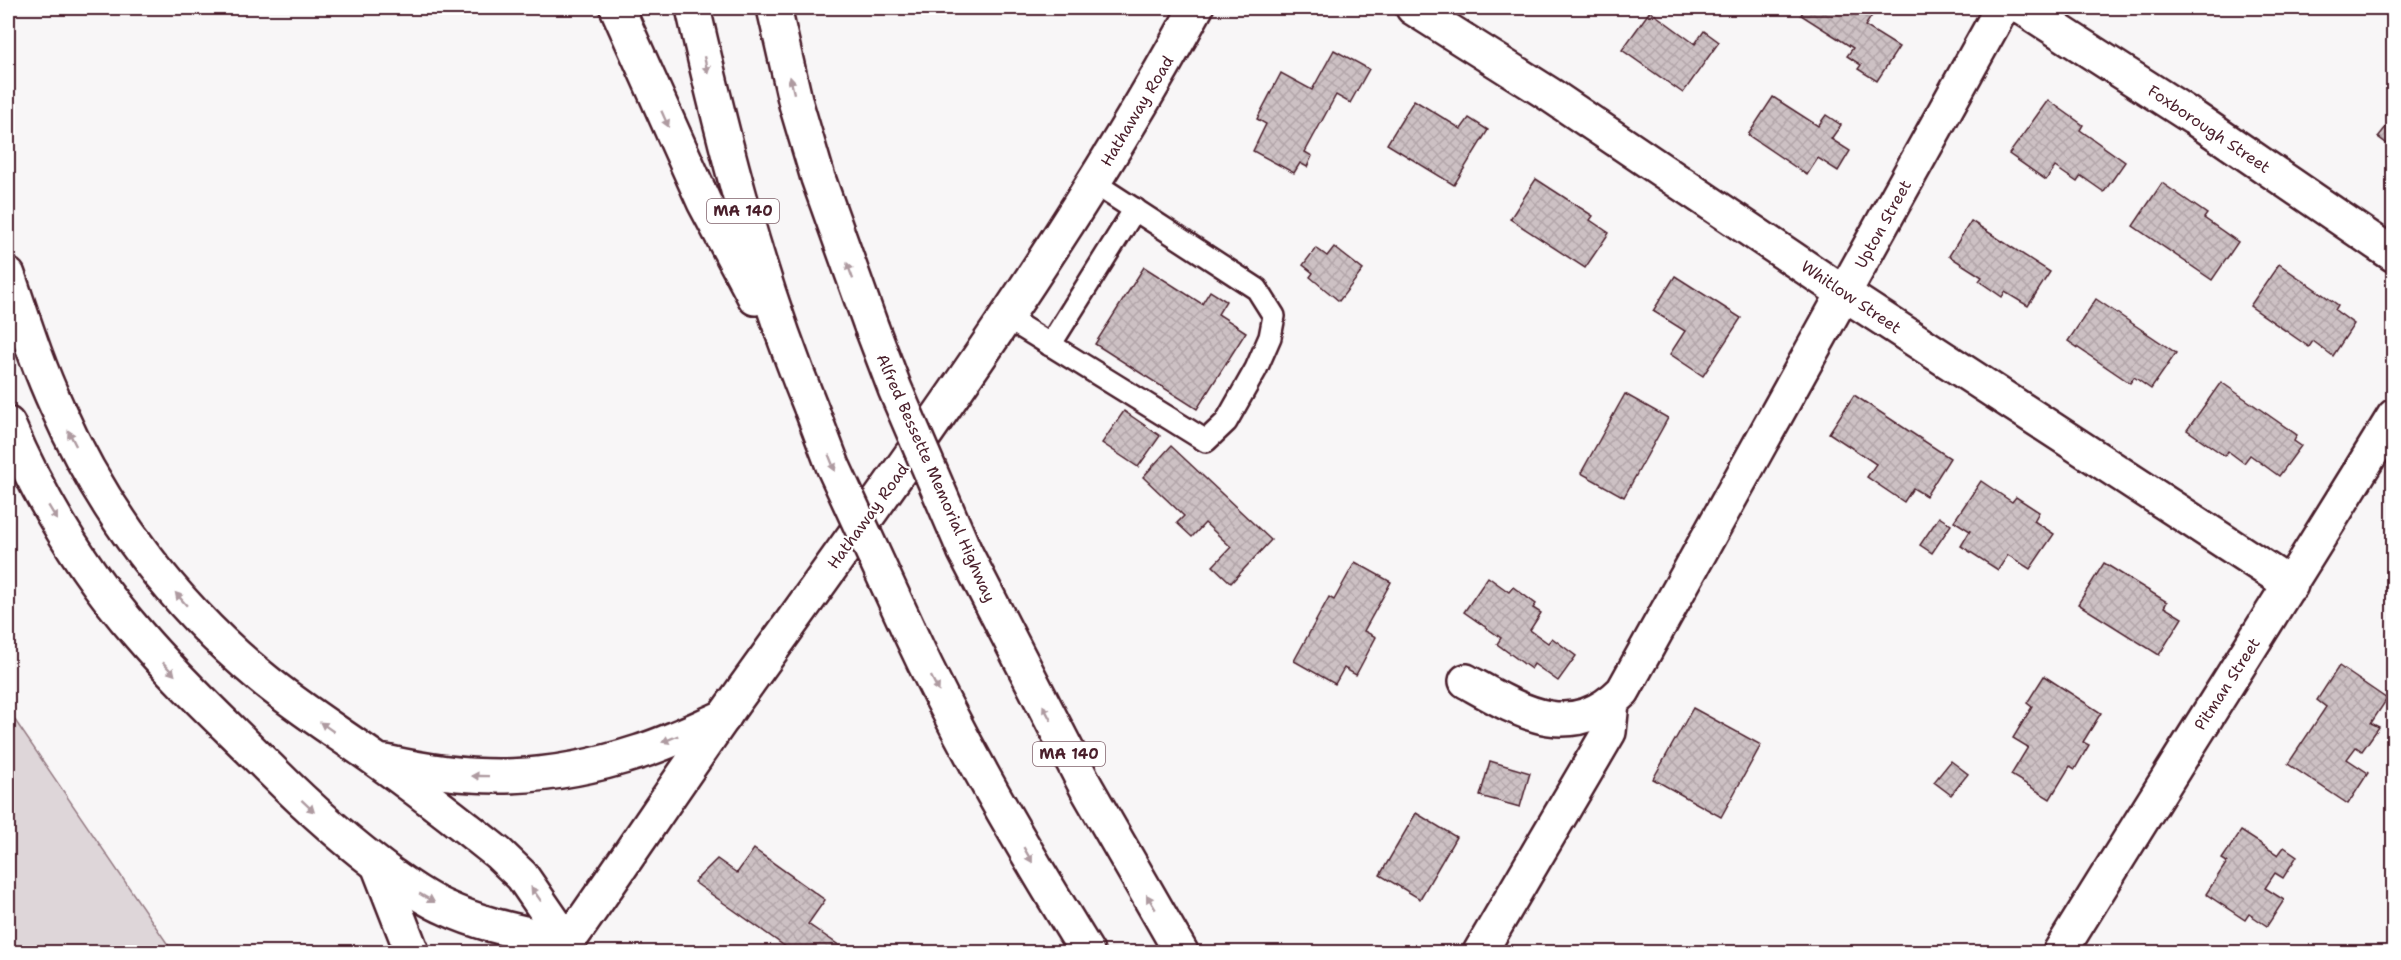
<svg xmlns="http://www.w3.org/2000/svg" width="2401" height="960" font-family="'Shantell Sans',sans-serif">
	<style>
		.green { fill: #ded6d9; stroke: #947a82; stroke-width: 1.5 }
		.building { fill: url(#building-cross-hatch); stroke: #4a1f2b; stroke-width: 1.5 }
		.lines { fill: none; stroke-linecap: round; stroke-linejoin: round }
		.service-casing { stroke: #4a1f2b; stroke-width: 26 }
		.minor-casing { stroke: #4a1f2b; stroke-width: 38 }
		.secondary-casing { stroke: #4a1f2b; stroke-width: 38 }
		.motorway-casing { stroke: #4a1f2b; stroke-width: 38 }
		.service { stroke: #fff; stroke-width: 21 }
		.minor { stroke: #fff; stroke-width: 33 }
		.secondary { stroke: #fff; stroke-width: 33 }
		.motorway { stroke: #fff; stroke-width: 33 }
		.motorway-bridge-casing { stroke: #4a1f2b; stroke-width: 38; stroke-linecap: butt }
		.motorway-bridge { stroke: #fff; stroke-width: 33 }
		.oneway { fill: #ae9aa0 }
		.labels { text-anchor: middle; dominant-baseline: central; stroke-width: 4.5; stroke-linejoin: round; paint-order: stroke }
		.shield { fill: #fff; stroke: #80626b; stroke-width: 1.5 }
		.shield-label { font-size: 15px; font-weight: bold; fill: #4a1f2b }
		.street-label { font-size: 16px; fill: #4a1f2b; stroke: #fff }
	</style>
	<defs>
		<pattern id="building-cross-hatch" width="8" height="8" patternUnits="userSpaceOnUse" patternTransform="scale(1.5)"><rect width="8" height="8" fill="#cdc1c4"/><path d="M0 0l8 8M0 8l8-8" fill="none" stroke="#b2a5a9"/></pattern>
	</defs>
	<rect width="100%" height="100%" fill="#f8f6f7"/>
	<filter id="ink" filterUnits="userSpaceOnUse"><feTurbulence type="fractalNoise" baseFrequency=".0167" numOctaves="2"/><feDisplacementMap in="SourceGraphic" scale="12" xChannelSelector="R" yChannelSelector="G"/><feConvolveMatrix kernelMatrix="1 2 1 2 8 2 1 2 1" color-interpolation-filters="sRGB"/></filter>
	<g filter="url(#ink)">
		<path class="green" d="M8 710 173 952H8Z"/>
		<g class="building">
			<path d="M1805 8H1877L1865 26 1899 47 1877 81 1858 69 1861 65 1847 56 1853 48 1801 15Z"/>
			<path d="M1650 11 1695 44 1704 31 1719 42 1683 93 1622 50Z"/>
			<path d="M1334 50 1369 69 1350 103 1336 95 1305 152 1312 156 1307 167 1300 163 1294 173 1253 151 1266 124 1257 119 1281 73 1312 90Z"/>
			<path d="M1773 97 1818 126 1826 115 1841 125 1831 139 1850 151 1838 171 1818 158 1807 175 1748 135Z"/>
			<path d="M1414 100 1461 129 1469 118 1488 130 1454 185 1387 144Z"/>
			<path d="M2048 100 2083 125 2080 130 2125 162 2104 192 2081 176 2077 182 2055 167 2046 180 2009 154Z"/>
			<path d="M2394 117V149L2378 137Z"/>
			<path d="M1536 179 1593 216 1590 220 1609 233 1585 268 1510 219Z"/>
			<path d="M2162 183 2207 214 2204 218 2238 242 2212 280 2133 226Z"/>
			<path d="M1971 221 2050 272 2028 306 2005 292 2002 297 1979 281 1982 277 1949 256Z"/>
			<path d="M1334 247 1363 270 1339 301 1310 277 1313 273 1303 265 1316 248 1327 256Z"/>
			<path d="M2279 264 2338 305 2335 310 2354 324 2333 356 2313 341 2309 347 2250 306Z"/>
			<path d="M1144 267 1202 304 1210 291 1226 301 1218 314 1246 332 1197 409 1095 344Z"/>
			<path d="M1675 276 1741 318 1703 376 1670 354 1685 331 1653 311Z"/>
			<path d="M2096 299 2176 353 2151 389 2134 377 2130 383 2068 341Z"/>
			<path d="M2221 382 2297 435 2294 441 2301 446 2279 476 2250 455 2244 463 2228 451 2225 456 2187 430Z"/>
			<path d="M1625 394 1668 418 1624 497 1581 473Z"/>
			<path d="M1854 395 1950 458 1926 496 1913 488 1904 502 1867 477 1876 464 1829 433Z"/>
			<path d="M1124 411 1160 436 1138 467 1102 443Z"/>
			<path d="M1171 446 1271 540 1231 583 1213 566 1231 547 1205 523 1192 537 1177 523 1184 516 1143 477Z"/>
			<path d="M1981 481 2012 502 2016 497 2039 512 2034 521 2054 534 2030 569 2008 555 1998 570 1961 546 1970 531 1954 521Z"/>
			<path d="M1939 517 1951 525 1932 553 1920 545Z"/>
			<path d="M1355 562 1391 582 1364 631 1376 637 1356 675 1344 668 1335 684 1294 661 1329 597 1334 600Z"/>
			<path d="M2104 563 2167 602 2164 607 2182 618 2159 655 2078 604Z"/>
			<path d="M1488 577 1509 592 1513 587 1536 604 1533 608 1541 613 1530 630 1548 643 1552 638 1576 656 1558 681 1534 664 1531 669 1497 644 1501 638 1464 612Z"/>
			<path d="M2339 666 2387 699 2371 723 2379 727 2362 751 2356 747 2347 759 2368 773 2348 804 2288 764 2326 707 2317 700Z"/>
			<path d="M2044 676 2101 713 2083 742 2089 745 2075 769 2070 766 2050 799 2011 775 2028 747 2013 738 2032 707 2027 703Z"/>
			<path d="M1693 708 1761 745 1721 817 1653 779Z"/>
			<path d="M1490 761 1530 773 1520 807 1480 796Z"/>
			<path d="M1951 761 1968 774 1951 795 1934 782Z"/>
			<path d="M1416 813 1456 837 1420 899 1380 875Z"/>
			<path d="M2241 831 2278 855 2284 847 2297 856 2283 878 2275 873 2265 888 2284 900 2267 926 2249 914 2245 920 2206 894 2227 862 2222 859Z"/>
			<path d="M754 849 825 900 808 924 843 948 845 952H793L694 882 717 859 737 873Z"/>
		</g>
		<g class="lines">
			<g class="service-casing">
				<g id="service">
					<path d="M1007 318 1206 441 1226 422 1256 369 1270 337 1274 316 1257 289 1094 183"/>
					<path d="M1050 345 1135 209"/>
				</g>
			</g>
			<g class="minor-casing">
				<g id="minor">
					<path d="M1413 8 1549 94 1845 294 2291 585"/>
					<path d="M2023 8 2194 118 2394 255"/>
					<path d="M1466 681C1520 711 1570 744 1623 691L2002 8"/>
					<path d="M1480 952 1609 732 1612 702"/>
					<path d="M2060 952C2170 773 2284 596 2394 416"/>
				</g>
			</g>
			<g class="secondary-casing">
				<path id="secondary" d="M561 952C622 867 679 779 740 694 901 470 1064 249 1196 8"/>
			</g>
			<g class="motorway-casing">
				<g id="motorway">
					<path d="M617 8 704 202 755 298"/>
					<path d="M693 8C724 144 758 279 811 408"/>
					<path d="M774 8 796 104 818 178 871 326"/>
					<path d="M8 275C23 319 37 364 57 407 102 510 174 605 261 677 297 707 337 732 375 759 417 789 458 821 498 853L522 876 568 943"/>
					<path d="M8 424C40 499 85 573 139 635 179 682 225 724 269 768 307 806 348 843 392 875 409 887 427 900 446 908 484 926 527 933 568 943"/>
					<path d="M965 552 1086 787 1181 952"/>
					<path d="M909 631C961 743 1023 848 1087 952"/>
					<path d="M386 762C476 783 550 781 639 752 668 743 696 729 724 717"/>
					<path d="M378 865 412 952"/>
				</g>
			</g>
			<use href="#service" class="service"/>
			<use href="#minor" class="minor"/>
			<use href="#secondary" class="secondary"/>
			<use href="#motorway" class="motorway"/>
			<g class="motorway-bridge-casing">
				<g id="motorway-bridge">
					<path d="M871 326 895 389 965 552"/>
					<path d="M811 408 833 466 909 631"/>
				</g>
			</g>
			<use href="#motorway-bridge" class="motorway-bridge"/>
		</g>
		<defs><path id="oneway-solid" d="M-6-.8H1V-3.2L6.5 0L1 3.2V.8H-6Z" transform="scale(1.5)"/></defs>
		<g class="oneway">
			<use href="#oneway-solid" transform="translate(706 65) rotate(77)"/>
			<use href="#oneway-solid" transform="translate(792 85) rotate(-103)"/>
			<use href="#oneway-solid" transform="translate(665 119) rotate(66)"/>
			<use href="#oneway-solid" transform="translate(850 271) rotate(-110)"/>
			<use href="#oneway-solid" transform="translate(72 438) rotate(-117)"/>
			<use href="#oneway-solid" transform="translate(832 463) rotate(68)"/>
			<use href="#oneway-solid" transform="translate(53 513) rotate(59)"/>
			<use href="#oneway-solid" transform="translate(181 599) rotate(-131)"/>
			<use href="#oneway-solid" transform="translate(169 669) rotate(47)"/>
			<use href="#oneway-solid" transform="translate(935 684) rotate(63)"/>
			<use href="#oneway-solid" transform="translate(1047 713) rotate(-118)"/>
			<use href="#oneway-solid" transform="translate(327 727) rotate(-145)"/>
			<use href="#oneway-solid" transform="translate(670 739) rotate(157)"/>
			<use href="#oneway-solid" transform="translate(480 776) rotate(-179)"/>
			<use href="#oneway-solid" transform="translate(308 806) rotate(43)"/>
			<use href="#oneway-solid" transform="translate(1028 855) rotate(60)"/>
			<use href="#oneway-solid" transform="translate(536 894) rotate(-125)"/>
			<use href="#oneway-solid" transform="translate(427 898) rotate(30)"/>
			<use href="#oneway-solid" transform="translate(1151 902) rotate(-121)"/>
		</g>
	</g>
	<g class="labels">
		<g class="shield">
			<rect x="707" y="199" width="72" height="24" rx="4.5"/>
			<rect x="1033" y="742" width="72" height="24" rx="4.5"/>
		</g>
		<g class="shield-label">
			<text x="743" y="211">MA 140</text>
			<text x="1069" y="754">MA 140</text>
		</g>
		<g class="street-label">
			<text transform="translate(1137 111) rotate(-59)">Hathaway Road</text>
			<text transform="translate(2209 129) rotate(34)">Foxborough Street</text>
			<text transform="translate(1883 224) rotate(-61)">Upton Street</text>
			<text transform="translate(1851 297) rotate(34)">Whitlow Street</text>
			<text transform="translate(936 478) rotate(66)">Alfred Bessette Memorial Highway</text>
			<text transform="translate(868 516) rotate(-54)">Hathaway Road</text>
			<text transform="translate(2227 684) rotate(-57)">Pitman Street</text>
		</g>
	</g>
	<rect width="2401" height="960" fill="none" stroke="#fff" stroke-width="30"/>
	<rect x="15" y="15" width="2371" height="930" fill="none" stroke="#4a1f2b" stroke-width="2" filter="url(#ink)"/>
</svg>
